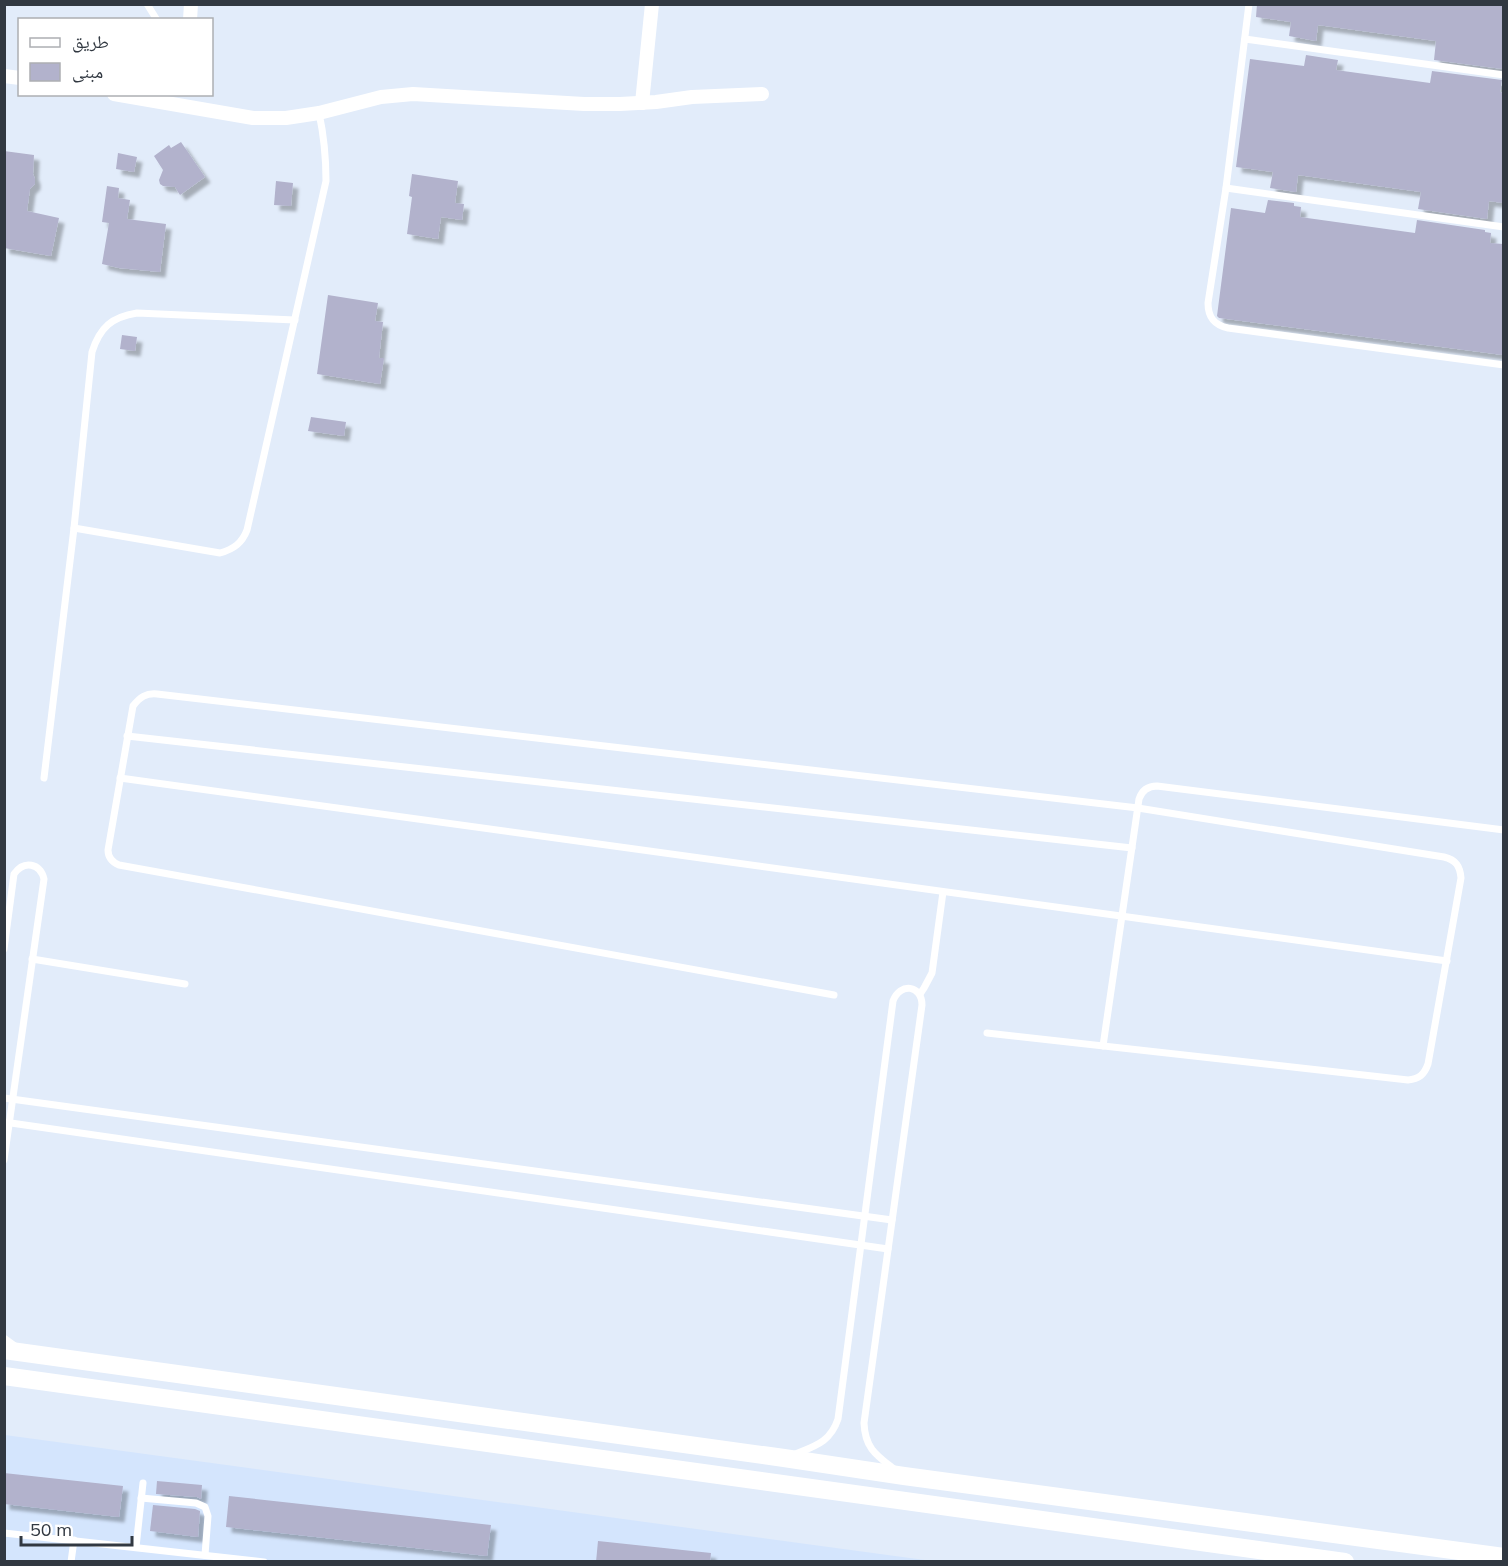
<svg xmlns="http://www.w3.org/2000/svg" width="1508" height="1566" font-family="Mulish,'Noto Naskh Arabic',sans-serif">
	<style>
		.built { fill: #d4e5fd }
		.building { fill: #b2b2cc; filter: url(#shadow) }
		.lines { fill: none; stroke-linecap: round; stroke-linejoin: round }
		.lane { stroke: #fff; stroke-width: 7 }
		.street { stroke: #fff; stroke-width: 14 }
		.secondary { stroke: #fff; stroke-width: 18 }
	</style>
	<defs>
		<filter id="shadow"><feDropShadow dx="5.5" dy="5.5" stdDeviation="1.5" flood-color="#0004"/></filter>
	</defs>
	<rect width="100%" height="100%" fill="#e2ecfa"/>
	<path class="built" d="M5 1435 932 1561 5 1562Z"/>
	<g class="building">
		<path d="M1257 4H1503V69L1434 60 1436 41 1318 25 1316 41 1289 36 1291 22 1256 17Z"/>
		<path d="M1306 55 1338 60 1336 70 1430 83 1432 71 1502 80 1500 92 1503 93V203L1489 201 1487 219 1418 209 1421 192 1298 175 1296 192 1270 188 1273 172 1236 167 1250 59 1304 66Z"/>
		<path d="M181 142 205 177 180 195 175 187 163 186 160 184 159 180 163 170 154 156 169 145 171 148Z"/>
		<path d="M4 151 34 155 33 174 35 179V184L30 189 27 211 59 218 51 256 4 248Z"/>
		<path d="M118 153 137 157 134 172 116 169Z"/>
		<path d="M412 174 458 181 455 203 464 204 462 220 441 217 438 239 407 234 412 197 409 196Z"/>
		<path d="M276 181 293 183 291 206 274 205Z"/>
		<path d="M107 186 119 188 118 198 130 200 127 219 166 224 160 272 119 268 102 264 109 223 102 222Z"/>
		<path d="M1268 200 1294 203V206L1301 207 1300 217 1415 233 1417 220 1485 230V232L1491 233 1490 243 1503 244V355L1219 318 1217 316 1231 208 1265 213Z"/>
		<path d="M328 295 378 303 375 321 383 322 379 358H384L380 384 317 374Z"/>
		<path d="M122 335 137 337 135 351 120 349Z"/>
		<path d="M311 417 346 422 344 436 308 431Z"/>
		<path d="M4 1473 123 1486 119 1517 4 1504Z"/>
		<path d="M157 1481 202 1485 201 1499 197 1497 156 1494Z"/>
		<path d="M229 1496 491 1525 487 1556 226 1527Z"/>
		<path d="M153 1505 195 1509 200 1511 198 1537 150 1531Z"/>
		<path d="M598 1541 711 1553 710 1562H596Z"/>
	</g>
	<g class="lines">
		<g class="lane">
			<path d="M147 4 157 20"/>
			<path d="M1249 4 1226 188 1208 303C1208 317 1214 325 1228 328L1504 365"/>
			<path d="M1245 39 1504 75"/>
			<path d="M1226 188 1504 227"/>
			<path d="M74 528 220 553C234 549 242 543 247 530L326 181C326 157 324 136 319 113"/>
			<path d="M127 736 1132 848"/>
			<path d="M44 778 74 528 92 352C100 327 112 317 137 313L295 320"/>
			<path d="M120 778 1447 961"/>
			<path d="M4 949 14 874C24 860 40 863 44 879L4 1160"/>
			<path d="M32 959 185 984"/>
			<path d="M920 994 924 988 932 973 943 892"/>
			<path d="M834 995 119 865C112 862 108 858 108 850L133 706C140 697 146 693 157 694L1138 808 1444 857C1456 860 1460 866 1461 878L1428 1064C1424 1075 1419 1079 1408 1080L987 1033"/>
			<path d="M1103 1046 1139 799C1142 790 1148 786 1157 786L1504 830"/>
			<path d="M4 1098 892 1220"/>
			<path d="M4 1122 888 1249"/>
			<path d="M4 1338 15 1346"/>
			<path d="M793 1455C814 1446 830 1443 838 1419L893 1001C900 982 922 985 922 1005L864 1423C865 1448 876 1455 894 1469"/>
			<path d="M141 1498 196 1503 205 1507 208 1516 205 1555"/>
			<path d="M4 1533 264 1562"/>
			<path d="M136 1547 143 1483"/>
			<path d="M71 1562 74 1540"/>
		</g>
		<g class="street">
			<path d="M190 20 191 4"/>
			<path d="M4 76 20 78"/>
			<path d="M114 94 253 118H286L319 113 381 97 413 94 584 104H620L656 102 692 97 762 94"/>
			<path d="M642 103 652 4"/>
		</g>
		<g class="secondary">
			<path d="M4 1350 784 1458 904 1476 1504 1557"/>
			<path d="M4 1376 1345 1562"/>
		</g>
	</g>
	<rect width="1508" height="1566" fill="none" stroke="#313841" stroke-width="12"/>
	<rect x="18" y="18" width="195" height="78" fill="#ffffff" stroke="#adafb3" stroke-width="1.5"/>
	<rect x="30" y="38" width="30" height="9" fill="#ffffff" stroke="#adafb3" stroke-width="1.5"/>
	<text x="72" y="48" font-size="18" fill="#313841">طريق</text>
	<rect x="30" y="63" width="30" height="18" fill="#b2b2cc" stroke="#adafb3" stroke-width="1.5"/>
	<text x="72" y="78" font-size="18" fill="#313841">مبنى</text>
	<path d="M21 1536v9h111v-9" fill="none" stroke="#313841" stroke-width="3"/>
	<text x="30" y="1536" font-size="18" fill="#313841" stroke="#ffffff" stroke-width="4.5" paint-order="stroke">50 m</text>
</svg>
